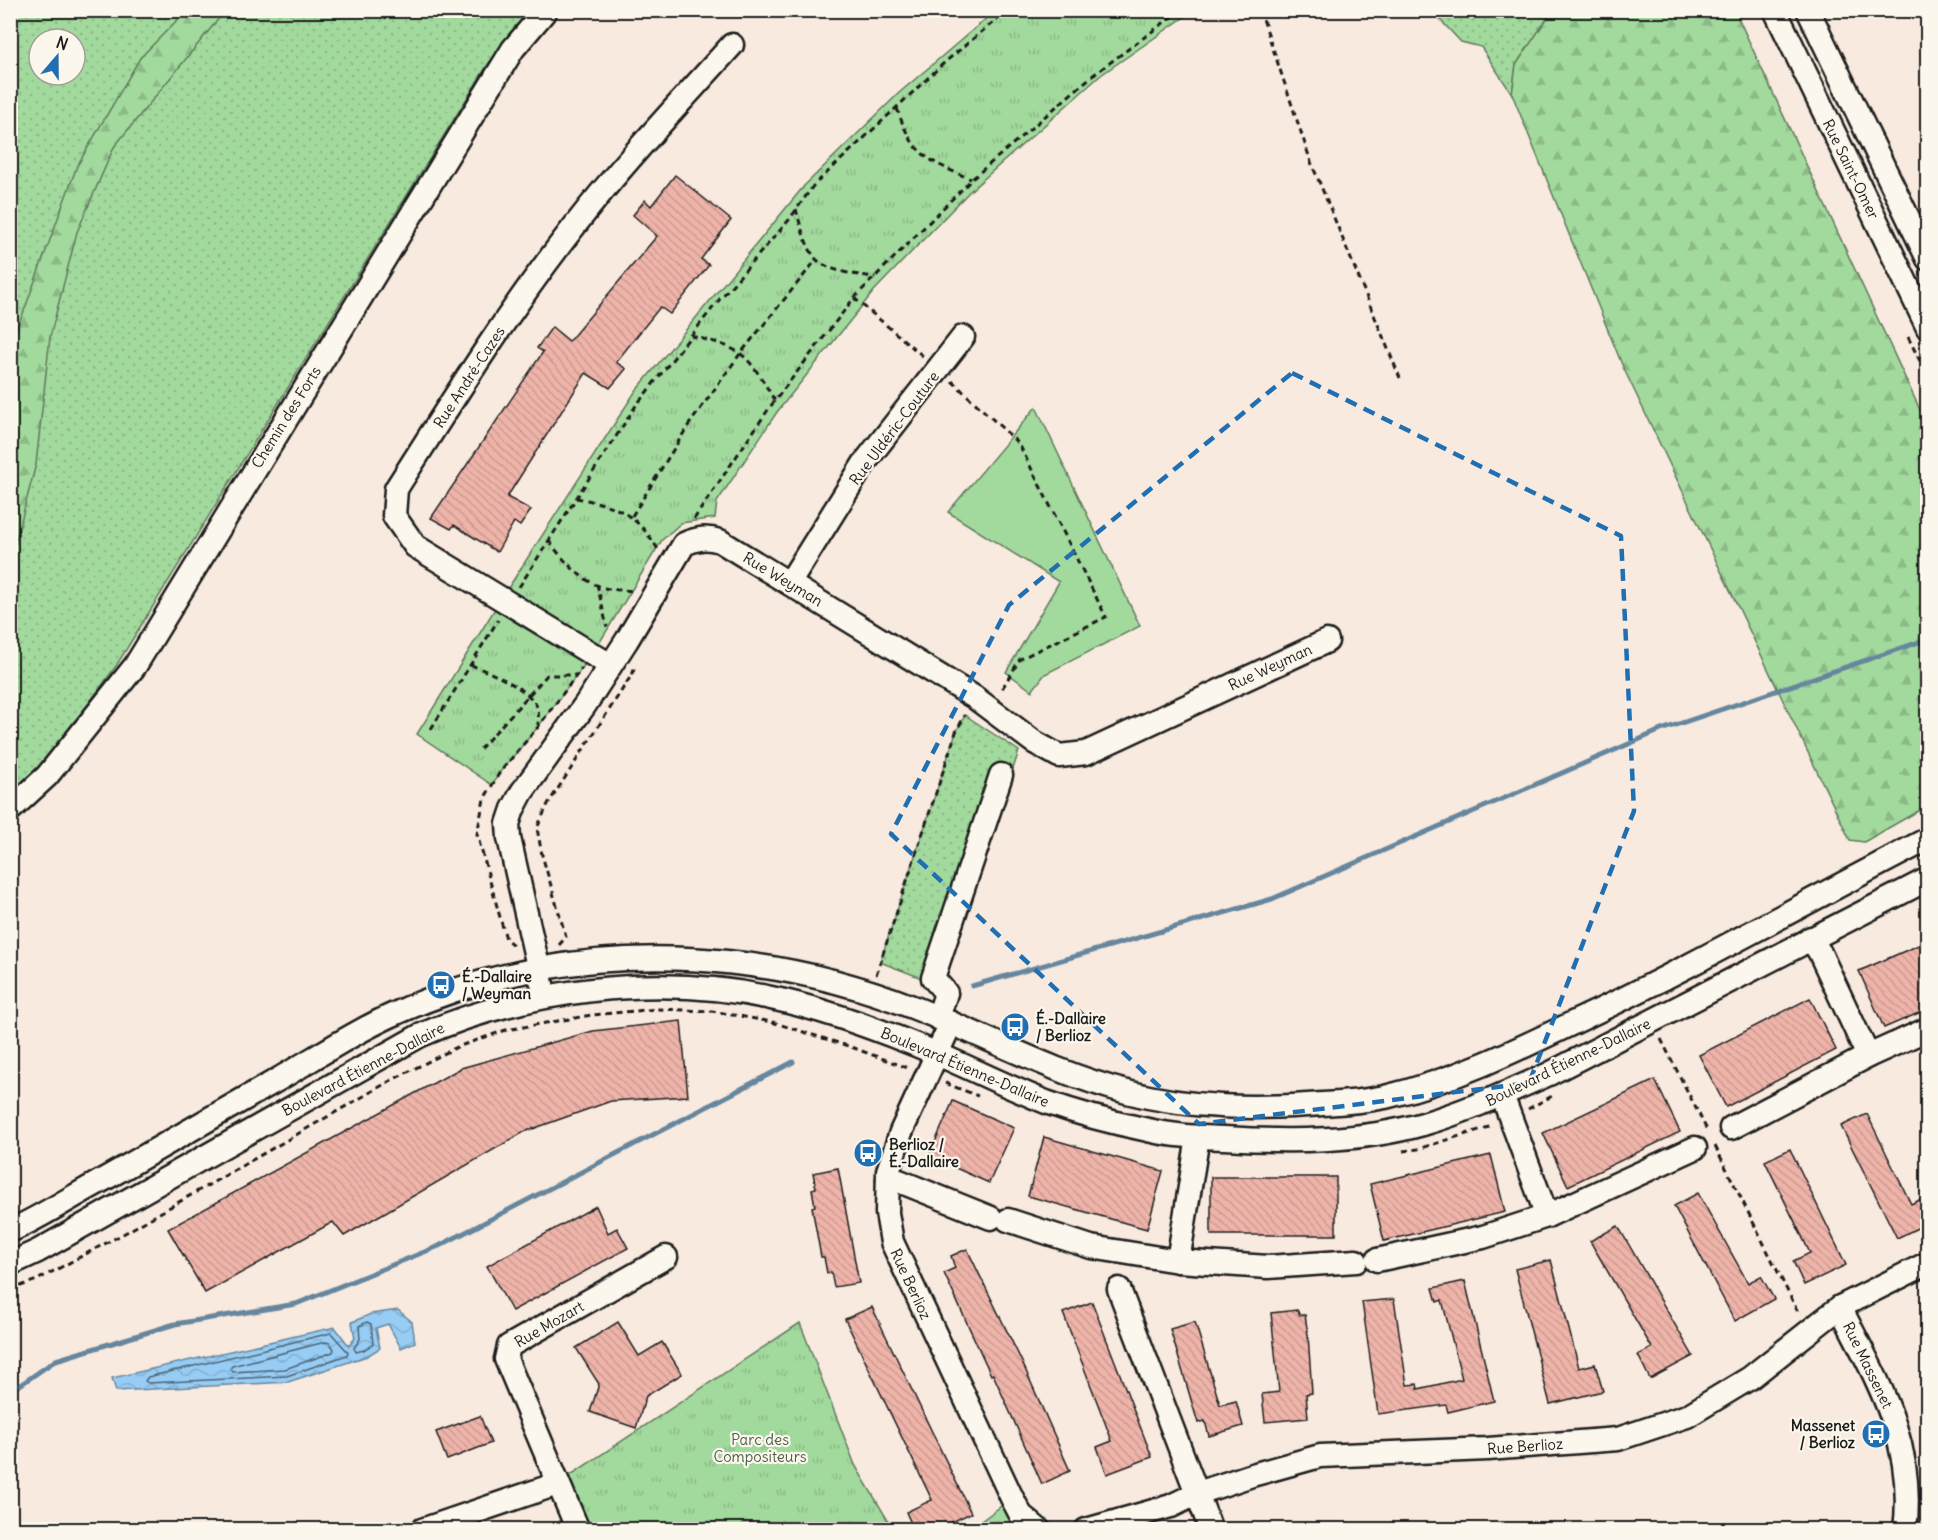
<svg xmlns="http://www.w3.org/2000/svg" width="1938" height="1540" font-family="Delius,sans-serif">
	<style>
		.grass { fill: url(#grass-dots); stroke: #5f7a5c; stroke-width: 1.5; fill-rule: evenodd }
		.forest { fill: url(#forest-firs); stroke: #5f7a5c; stroke-width: 1.5 }
		.park { fill: url(#park-tufts); stroke: #5f7a5c; stroke-width: 1.5 }
		.garden { fill: #a2d99d; stroke: #5f7a5c; stroke-width: 1.5 }
		.water { fill: url(#water-waves); stroke: #66869e; stroke-width: 1.5 }
		.lines { fill: none; stroke-linecap: round; stroke-linejoin: round }
		.shore { stroke: #4d6373; stroke-width: 1.5 }
		.stream { stroke: #66869e; stroke-width: 5 }
		.building { fill: url(#building-back-hatch); stroke: #1c1c1c; stroke-width: 1.5 }
		.minor-casing { stroke: #1c1c1c; stroke-width: 27 }
		.path { stroke: #1c1c1c; stroke-width: 3; stroke-dasharray: 6 4.5; stroke-linecap: butt }
		.minor { stroke: #fbf7ec; stroke-width: 22 }
		.marked { fill: none; stroke: #1f6fb2; stroke-width: 4.5; stroke-dasharray: 12 8; stroke-linejoin: round }
		.labels { text-anchor: middle; dominant-baseline: central; stroke-width: 4.5; stroke-linejoin: round; paint-order: stroke }
		.street-label { font-size: 15px; fill: #1c1c1c; stroke: #fbf7ec }
		.poi-label { font-size: 15px; font-weight: bold; fill: #1c1c1c; stroke: #fbf7ec; text-anchor: start }
		.park-label { font-size: 15px; fill: #4b5e49; stroke: #fbf7ec }
	</style>
	<defs>
		<pattern id="grass-dots" width="8" height="8" patternUnits="userSpaceOnUse" patternTransform="scale(1.5)"><rect width="8" height="8" fill="#a2d99d"/><path d="M2 2h.1M6 6h.1" fill="none" stroke="#8bba87" stroke-width="1.8" stroke-linecap="round"/></pattern>
		<pattern id="forest-firs" width="22" height="20" patternUnits="userSpaceOnUse" patternTransform="scale(1.5)"><rect width="22" height="20" fill="#a2d99d"/><path d="M5 1l3.5 6h-7zM16 11l3.5 6h-7z" fill="#8bba87"/></pattern>
		<pattern id="park-tufts" width="24" height="20" patternUnits="userSpaceOnUse" patternTransform="scale(1.5)"><rect width="24" height="20" fill="#a2d99d"/><path d="M3 7l-1-3M5 7V3M7 7l1-3M15 17l-1-3M17 17v-4M19 17l1-3" fill="none" stroke="#8bba87"/></pattern>
		<pattern id="water-waves" width="16" height="10" patternUnits="userSpaceOnUse" patternTransform="scale(1.5)"><rect width="16" height="10" fill="#97cdf5"/><path d="M0 5q4-4 8 0t8 0" fill="none" stroke="#82afd1"/></pattern>
		<pattern id="building-back-hatch" width="6" height="6" patternUnits="userSpaceOnUse" patternTransform="scale(1.5)"><rect width="6" height="6" fill="#eeb4aa"/><path d="M-1 5l2 2M0 0l6 6M5-1l2 2" fill="none" stroke="#cc9a92"/></pattern>
	</defs>
	<rect width="100%" height="100%" fill="#f8eadf"/>
	<filter id="ink" filterUnits="userSpaceOnUse"><feTurbulence type="fractalNoise" baseFrequency=".0167" numOctaves="2"/><feDisplacementMap in="SourceGraphic" scale="12" xChannelSelector="R" yChannelSelector="G"/><feConvolveMatrix kernelMatrix="1 2 1 2 8 2 1 2 1" color-interpolation-filters="sRGB"/></filter>
	<g filter="url(#ink)">
		<g class="grass">
			<path d="M11 11H532L488 64 116 666 41 769 11 801ZM39 39H75V75H39Z"/>
			<path d="M1432 11H1552L1516 65 1512 94 1481 47 1461 42Z"/>
			<path d="M965 715 1019 751 940 985 880 962 956 732Z"/>
		</g>
		<g class="forest">
			<path d="M187 10 225 11 114 147 77 232 50 337 36 464 11 559V343L24 311 77 166 140 58Z"/>
			<path d="M1552 11H1735L1927 425V806L1864 842 1850 840 1623 367 1512 94 1516 65Z"/>
		</g>
		<g class="park">
			<path d="M995 11H1193L1101 75 969 192 874 291 777 412 717 502 715 518 681 523 662 540 592 655 538 727 500 772 492 785 417 734 503 596 635 392 804 186 899 93Z"/>
			<path d="M800 1323 855 1465 893 1529H578L557 1484Z"/>
			<path d="M1012 1498 1036 1530H969Z"/>
		</g>
		<path class="garden" d="M1036 407 1140 626 1045 674 1032 691 1006 672 1059 582 948 512Z"/>
		<path class="water" d="M398 1310 412 1322 415 1342 401 1348 388 1324 376 1328 380 1348 367 1356 288 1382 116 1391 112 1378 335 1327 349 1346 355 1338 352 1322 371 1314Z"/>
		<g class="lines">
			<g class="shore">
				<path d="M367 1322 371 1324 373 1344 364 1350 356 1352 354 1348 360 1339 359 1326Z"/>
				<path d="M331 1333 348 1352 347 1355 287 1376 148 1383 145 1381 148 1377Z"/>
				<path d="M325 1342 330 1343 334 1349 333 1352 285 1369 233 1372 230 1369 232 1366Z"/>
			</g>
			<g class="stream">
				<path d="M972 986 1272 899 1661 730 1928 639"/>
				<path d="M10 1392 56 1360 175 1324 296 1304 439 1246 793 1062"/>
			</g>
		</g>
		<g class="building">
			<path d="M675 175 731 220 701 259 709 265 670 314 660 307 616 362 626 369 610 388 586 373 507 497 531 510 520 526 514 522 497 552 454 525 451 529 431 518 543 352 537 348 552 327 569 341 657 236 633 215 645 200 651 206Z"/>
			<path d="M1928 941V1009L1884 1028 1859 971Z"/>
			<path d="M1810 998 1836 1050 1726 1107 1699 1055Z"/>
			<path d="M681 1021 688 1096 611 1101 524 1132 344 1236 333 1222 205 1293 168 1229 461 1068 593 1031Z"/>
			<path d="M1655 1080 1680 1132 1568 1186 1543 1133Z"/>
			<path d="M953 1101 1014 1128 989 1183 929 1156Z"/>
			<path d="M1867 1114 1911 1204 1928 1196V1223L1897 1238 1841 1126Z"/>
			<path d="M1044 1137 1163 1171 1147 1229 1028 1196Z"/>
			<path d="M1790 1149 1846 1265 1804 1285 1793 1261 1810 1253 1765 1161Z"/>
			<path d="M1491 1155 1505 1212 1384 1241 1370 1184Z"/>
			<path d="M838 1168 859 1283 834 1287 831 1272 827 1273 824 1257H821L812 1207 815 1206 812 1189 816 1188 813 1173Z"/>
			<rect x="1211" y="1177" width="125" height="58"/>
			<path d="M1698 1193 1748 1283 1761 1276 1774 1299 1735 1321 1674 1206Z"/>
			<path d="M596 1206 608 1233 617 1228 628 1248 512 1311 487 1266Z"/>
			<path d="M1618 1226 1693 1356 1650 1379 1638 1355 1652 1348 1590 1241Z"/>
			<path d="M967 1249 1022 1362 1070 1471 1042 1484 993 1374 991 1375 944 1273 955 1268 951 1256Z"/>
			<path d="M1551 1260 1579 1368 1595 1364 1603 1391 1550 1404 1515 1269Z"/>
			<path d="M1465 1281 1494 1401 1448 1412 1446 1405 1378 1414 1362 1302 1394 1299 1407 1385 1417 1384 1418 1389 1462 1379 1442 1300 1437 1302 1433 1288Z"/>
			<path d="M1092 1302 1152 1457 1107 1474 1097 1447 1112 1441 1063 1313Z"/>
			<path d="M872 1307 971 1513 935 1530H914L906 1512 932 1500 845 1319Z"/>
			<path d="M1297 1310 1300 1315H1305L1308 1335 1312 1393 1306 1394 1308 1418 1265 1422 1262 1394 1279 1392 1271 1313Z"/>
			<path d="M618 1322 639 1356 662 1342 682 1374 646 1396 636 1428 590 1412 599 1384 576 1348Z"/>
			<path d="M1195 1322 1220 1405 1236 1401 1243 1426 1209 1436 1205 1421 1198 1423 1170 1329Z"/>
			<path d="M480 1416 491 1443 447 1460 436 1432Z"/>
		</g>
		<g class="lines">
			<g class="minor-casing">
				<g id="minor">
					<path d="M1775 10 1928 328"/>
					<path d="M1808 10 1928 259"/>
					<path d="M790 582 865 462 963 337"/>
					<path d="M610 665 415 546 394 516 396 489C453 399 510 308 576 224 624 162 679 104 732 45"/>
					<path d="M10 810 47 776 135 666 513 49 546 10"/>
					<path d="M1811 938 1820 953 1868 1056 1928 1029"/>
					<path d="M542 984 509 838 508 824 513 809 522 792 585 705 627 640 684 544C698 538 706 537 720 541L974 697 1034 742 1059 756 1086 753 1327 641"/>
					<path d="M938 1018 946 993 933 978 1001 775"/>
					<path d="M951 1023 901 1132 888 1171 887 1213 892 1242 1012 1498 1021 1515 1039 1530"/>
					<path d="M1502 1095 1547 1216 1695 1148"/>
					<path d="M1731 1128 1868 1056"/>
					<path d="M1198 1137 1178 1261 1268 1267 1356 1261"/>
					<path d="M888 1180 899 1181 991 1218"/>
					<path d="M1008 1220 1091 1247 1178 1261"/>
					<path d="M10 1231C39 1218 65 1201 92 1186 153 1152 212 1117 272 1083 314 1059 355 1031 399 1012 443 992 491 978 538 969 664 946 796 961 915 1008 986 1036 1053 1073 1127 1092 1191 1109 1258 1109 1323 1104 1343 1103 1365 1101 1385 1097 1453 1081 1515 1051 1577 1021 1696 965 1811 899 1928 839"/>
					<path d="M1377 1260 1483 1237 1547 1216"/>
					<path d="M10 1264 38 1251 419 1036C525 989 658 973 771 998 819 1008 866 1025 911 1043 957 1061 1000 1084 1046 1102 1079 1114 1114 1123 1148 1130 1173 1136 1199 1137 1224 1138 1289 1142 1360 1142 1423 1124 1467 1111 1508 1092 1549 1074L1928 879"/>
					<path d="M1119 1289 1211 1530"/>
					<path d="M1840 1307C1877 1381 1916 1442 1905 1530"/>
					<path d="M422 1530 557 1484"/>
					<path d="M578 1530 506 1359 509 1346 666 1257"/>
					<path d="M1086 1530 1171 1506 1198 1493 1252 1475 1320 1456 1488 1449 1618 1439 1687 1416 1750 1378 1840 1307 1928 1263"/>
				</g>
			</g>
			<g class="path">
				<path d="M1260 10 1311 162 1400 378"/>
				<path d="M897 108C912 155 928 161 971 179"/>
				<path d="M796 209C800 224 806 247 816 259 829 272 858 275 875 277"/>
				<path d="M854 298 924 357"/>
				<path d="M691 336C707 340 727 344 741 354 756 366 765 385 775 401"/>
				<path d="M1908 337 1928 377"/>
				<path d="M952 381 1019 444 1106 617 1020 659 1000 692"/>
				<path d="M576 498C617 505 637 514 659 551"/>
				<path d="M632 516 688 426 740 354 817 259"/>
				<path d="M694 519 770 407 854 298 972 179 1092 76 1181 10"/>
				<path d="M549 541C564 561 583 584 609 589 617 590 625 590 633 591"/>
				<path d="M597 584 607 627"/>
				<path d="M519 587 635 407 719 300 789 220 813 186 945 62 1008 10"/>
				<path d="M471 665C489 672 534 690 538 710 539 715 538 720 538 725"/>
				<path d="M431 729 498 620"/>
				<path d="M480 749 547 675H577"/>
				<path d="M1921 819 1928 815"/>
				<path d="M513 945 506 939 477 834 484 799 500 772 538 727 582 668"/>
				<path d="M559 945 566 937 542 855 537 828 548 804 633 673 635 665"/>
				<path d="M876 975 956 732 965 715"/>
				<path d="M1661 1039 1708 1132"/>
				<path d="M945 1083 978 1096"/>
				<path d="M1528 1109 1554 1095"/>
				<path d="M1715 1146 1799 1314"/>
				<path d="M1403 1151 1418 1149 1492 1126"/>
				<path d="M10 1290 37 1280 123 1234 390 1081 457 1047 506 1030 592 1015 657 1009 712 1011 772 1022 851 1047 908 1068"/>
				<path d="M993 1530 1002 1522"/>
			</g>
			<use href="#minor" class="minor"/>
		</g>
	</g>
	<path class="marked" d="M1292 373 1621 536 1634 811 1529 1083 1199 1124 891 834 1009 605Z"/>
	<defs>
		<g id="bus-disc" transform="scale(1.5)"><circle r="9.5" fill="#1f6fb2" stroke="#fbf7ec"/><path d="M-5-6H5V4H4V6H2V4H-2V6H-4V4H-5ZM-3.5-4V0h7V-4ZM-3.5 1.2v1.5H-2V1.2ZM2 1.2v1.5H3.5V1.2Z" fill="#fff"/></g>
	</defs>
	<g fill-rule="evenodd">
		<use href="#bus-disc" x="441" y="985"/>
		<use href="#bus-disc" x="1015" y="1027"/>
		<use href="#bus-disc" x="868" y="1153"/>
		<use href="#bus-disc" x="1876" y="1434"/>
	</g>
	<g class="labels">
		<g class="street-label">
			<text transform="translate(1851 169) rotate(64)">Rue Saint-Omer</text>
			<text transform="translate(469 377) rotate(-57)">Rue André-Cazes</text>
			<text transform="translate(286 417) rotate(-58)">Chemin des Forts</text>
			<text transform="translate(894 428) rotate(-53)">Rue Uldéric-Couture</text>
			<text transform="translate(783 579) rotate(31)">Rue Weyman</text>
			<text transform="translate(1270 667) rotate(-25)">Rue Weyman</text>
			<text transform="translate(1568 1062) rotate(-26)">Boulevard Étienne-Dallaire</text>
			<text transform="translate(965 1067) rotate(23)">Boulevard Étienne-Dallaire</text>
			<text transform="translate(363 1069) rotate(-28)">Boulevard Étienne-Dallaire</text>
			<text transform="translate(911 1284) rotate(65)">Rue Berlioz</text>
			<text transform="translate(549 1324) rotate(-30)">Rue Mozart</text>
			<text transform="translate(1868 1365) rotate(64)">Rue Massenet</text>
			<text transform="translate(1525 1446) rotate(-4)">Rue Berlioz</text>
		</g>
		<g class="poi-label">
			<text x="462" y="976">É.-Dallaire<tspan x="462" dy="17">/ Weyman</tspan></text>
			<text x="1036" y="1018">É.-Dallaire<tspan x="1036" dy="17">/ Berlioz</tspan></text>
			<text x="889" y="1144">Berlioz /<tspan x="889" dy="17">É.-Dallaire</tspan></text>
			<text x="1855" y="1425" text-anchor="end">Massenet<tspan x="1855" dy="17">/ Berlioz</tspan></text>
		</g>
		<g class="park-label">
			<text x="760" y="1439">Parc des<tspan x="760" dy="17">Compositeurs</tspan></text>
		</g>
	</g>
	<rect width="1938" height="1540" fill="none" stroke="#fbf7ec" stroke-width="36"/>
	<rect x="18" y="18" width="1902" height="1504" fill="none" stroke="#1c1c1c" stroke-width="2" filter="url(#ink)"/>
	<g transform="translate(57 57) rotate(20)"><circle r="28" fill="#fbf7ec" stroke="#a29f99" stroke-width="1.5"/>
	<path d="M0-4.5L10 22L0 15L-10 22Z" fill="#1f6fb2"/>
	<text y="-9" font-size="16" font-weight="bold" text-anchor="middle" fill="#1c1c1c">N</text>
	</g>
</svg>
